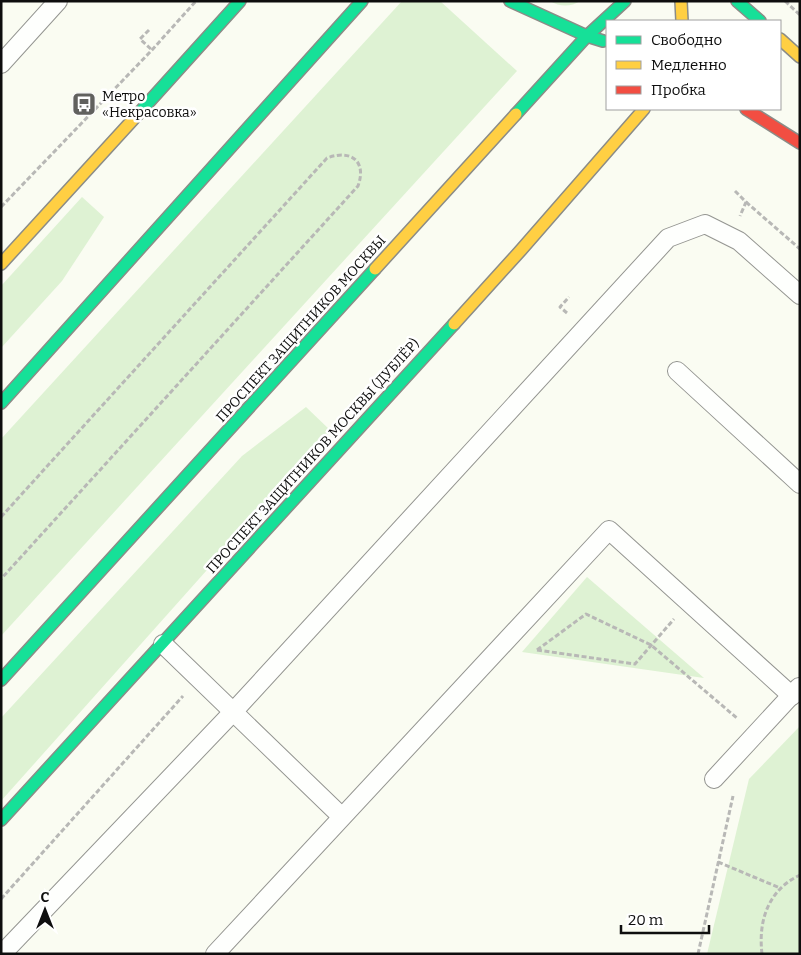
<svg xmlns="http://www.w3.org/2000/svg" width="801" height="955" font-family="Bitter,serif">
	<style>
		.green { fill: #def2d3 }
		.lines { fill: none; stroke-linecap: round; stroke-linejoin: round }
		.lane-casing { stroke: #949591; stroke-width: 20 }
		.fast-casing { stroke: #8b8c87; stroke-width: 14 }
		.slow-casing { stroke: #8b8c87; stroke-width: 14 }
		.jam-casing { stroke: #8b8c87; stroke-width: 14 }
		.path { stroke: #b8b8b6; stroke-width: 3; stroke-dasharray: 5 2.5; stroke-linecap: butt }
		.lane { stroke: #fefffd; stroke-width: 18 }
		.fast { stroke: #16e098; stroke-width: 11 }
		.slow { stroke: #ffcf43; stroke-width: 11 }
		.jam { stroke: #f24e42; stroke-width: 11 }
		.labels { text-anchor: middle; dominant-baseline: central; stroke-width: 5; stroke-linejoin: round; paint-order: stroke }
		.poi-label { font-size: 14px; fill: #0e0e0e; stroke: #fff; text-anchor: start }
		.street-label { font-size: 14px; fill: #0e0e0e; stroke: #fff }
	</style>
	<rect width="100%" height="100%" fill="#fafcf2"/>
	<g class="green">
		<path d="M402 1H440L517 71 1 636V439Z"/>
		<path d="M550 1H580C571 7 560 7 550 1Z"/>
		<path d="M82 197 104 217 62 281 1 348V286Z"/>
		<path d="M306 407 331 431 1 801V718L242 456Z"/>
		<path d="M587 577 704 678 522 652Z"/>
		<path d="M800 726V954H707L749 779Z"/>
	</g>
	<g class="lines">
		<g class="lane-casing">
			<g id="lane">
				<path d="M1 64 58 1"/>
				<path d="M677 371 800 484"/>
				<path d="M163 644 341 816"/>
				<path d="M714 779 799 687"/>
				<path d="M2 954 233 712 668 238 705 224 739 241 800 295"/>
				<path d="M215 954 609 530 792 696"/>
			</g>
		</g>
		<g class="fast-casing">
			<g id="fast">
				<path d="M510 1 587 36 603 41"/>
				<path d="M737 1 760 21"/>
				<path d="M139 113 240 1"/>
				<path d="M516 114 587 36 625 1"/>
				<path d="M1 403 362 1"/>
				<path d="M1 680 375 269"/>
				<path d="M1 820 454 324"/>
			</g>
		</g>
		<g class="slow-casing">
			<g id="slow">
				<path d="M681 1 682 21"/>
				<path d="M780 39 800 57"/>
				<path d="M1 264 139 113"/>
				<path d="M375 269 516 114"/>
				<path d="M454 324 521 250 644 109"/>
			</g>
		</g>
		<g class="jam-casing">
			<path id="jam" d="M746 109 800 143"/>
		</g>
		<g class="path">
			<path d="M785 1 800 15"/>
			<path d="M149 30 140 39 152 50"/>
			<path d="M735 191 746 202 740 216"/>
			<path d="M746 202 800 249"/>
			<path d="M1 207 152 50 196 1"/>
			<path d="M567 313 560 307 569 297"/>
			<path d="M1 517 327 158C351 149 367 161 358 186L1 579"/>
			<path d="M537 650 586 614 651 645 738 719"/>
			<path d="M537 650 635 664 674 619"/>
			<path d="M718 862 780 888"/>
			<path d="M1 899 183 696"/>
			<path d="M698 954 733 796"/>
			<path d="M762 954C758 921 768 890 800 875"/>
		</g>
		<use href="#lane" class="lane"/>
		<use href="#fast" class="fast"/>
		<use href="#slow" class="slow"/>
		<use href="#jam" class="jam"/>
	</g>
	<defs>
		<g id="bus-square" transform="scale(1.25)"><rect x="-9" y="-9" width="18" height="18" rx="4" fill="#61615e" stroke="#fff"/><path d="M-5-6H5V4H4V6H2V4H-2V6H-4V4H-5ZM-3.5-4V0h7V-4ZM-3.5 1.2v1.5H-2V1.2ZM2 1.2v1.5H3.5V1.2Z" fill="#fff"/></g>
	</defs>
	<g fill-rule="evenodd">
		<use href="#bus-square" x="84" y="104"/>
	</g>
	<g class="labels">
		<g class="poi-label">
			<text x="102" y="96">Метро<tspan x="102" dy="16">«Некрасовка»</tspan></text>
		</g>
		<g class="street-label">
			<text transform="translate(301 329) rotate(-48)">ПРОСПЕКТ ЗАЩИТНИКОВ МОСКВЫ</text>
			<text transform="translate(313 456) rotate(-48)">ПРОСПЕКТ ЗАЩИТНИКОВ МОСКВЫ (ДУБЛЁР)</text>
		</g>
	</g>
	<rect width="801" height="955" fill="none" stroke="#0e0e0e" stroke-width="5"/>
	<rect x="606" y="20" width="175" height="90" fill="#ffffff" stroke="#9f9f9f"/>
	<rect x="616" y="36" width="25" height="8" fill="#16e098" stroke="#9f9f9f"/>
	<text x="651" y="45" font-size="15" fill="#0e0e0e">Свободно</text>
	<rect x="616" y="61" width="25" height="8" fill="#ffcf43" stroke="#9f9f9f"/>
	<text x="651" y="70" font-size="15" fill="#0e0e0e">Медленно</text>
	<rect x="616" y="86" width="25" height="8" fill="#f24e42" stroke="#9f9f9f"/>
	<text x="651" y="95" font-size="15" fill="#0e0e0e">Пробка</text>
	<g transform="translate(45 910)" stroke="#ffffff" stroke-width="4" paint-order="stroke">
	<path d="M0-4L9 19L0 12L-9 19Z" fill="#0e0e0e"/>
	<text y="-8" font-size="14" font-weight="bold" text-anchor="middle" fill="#0e0e0e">С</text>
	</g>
	<path d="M621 925v8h88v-8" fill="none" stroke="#0e0e0e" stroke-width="2.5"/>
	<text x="628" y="925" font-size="15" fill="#0e0e0e" stroke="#ffffff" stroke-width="4" paint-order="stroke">20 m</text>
</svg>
